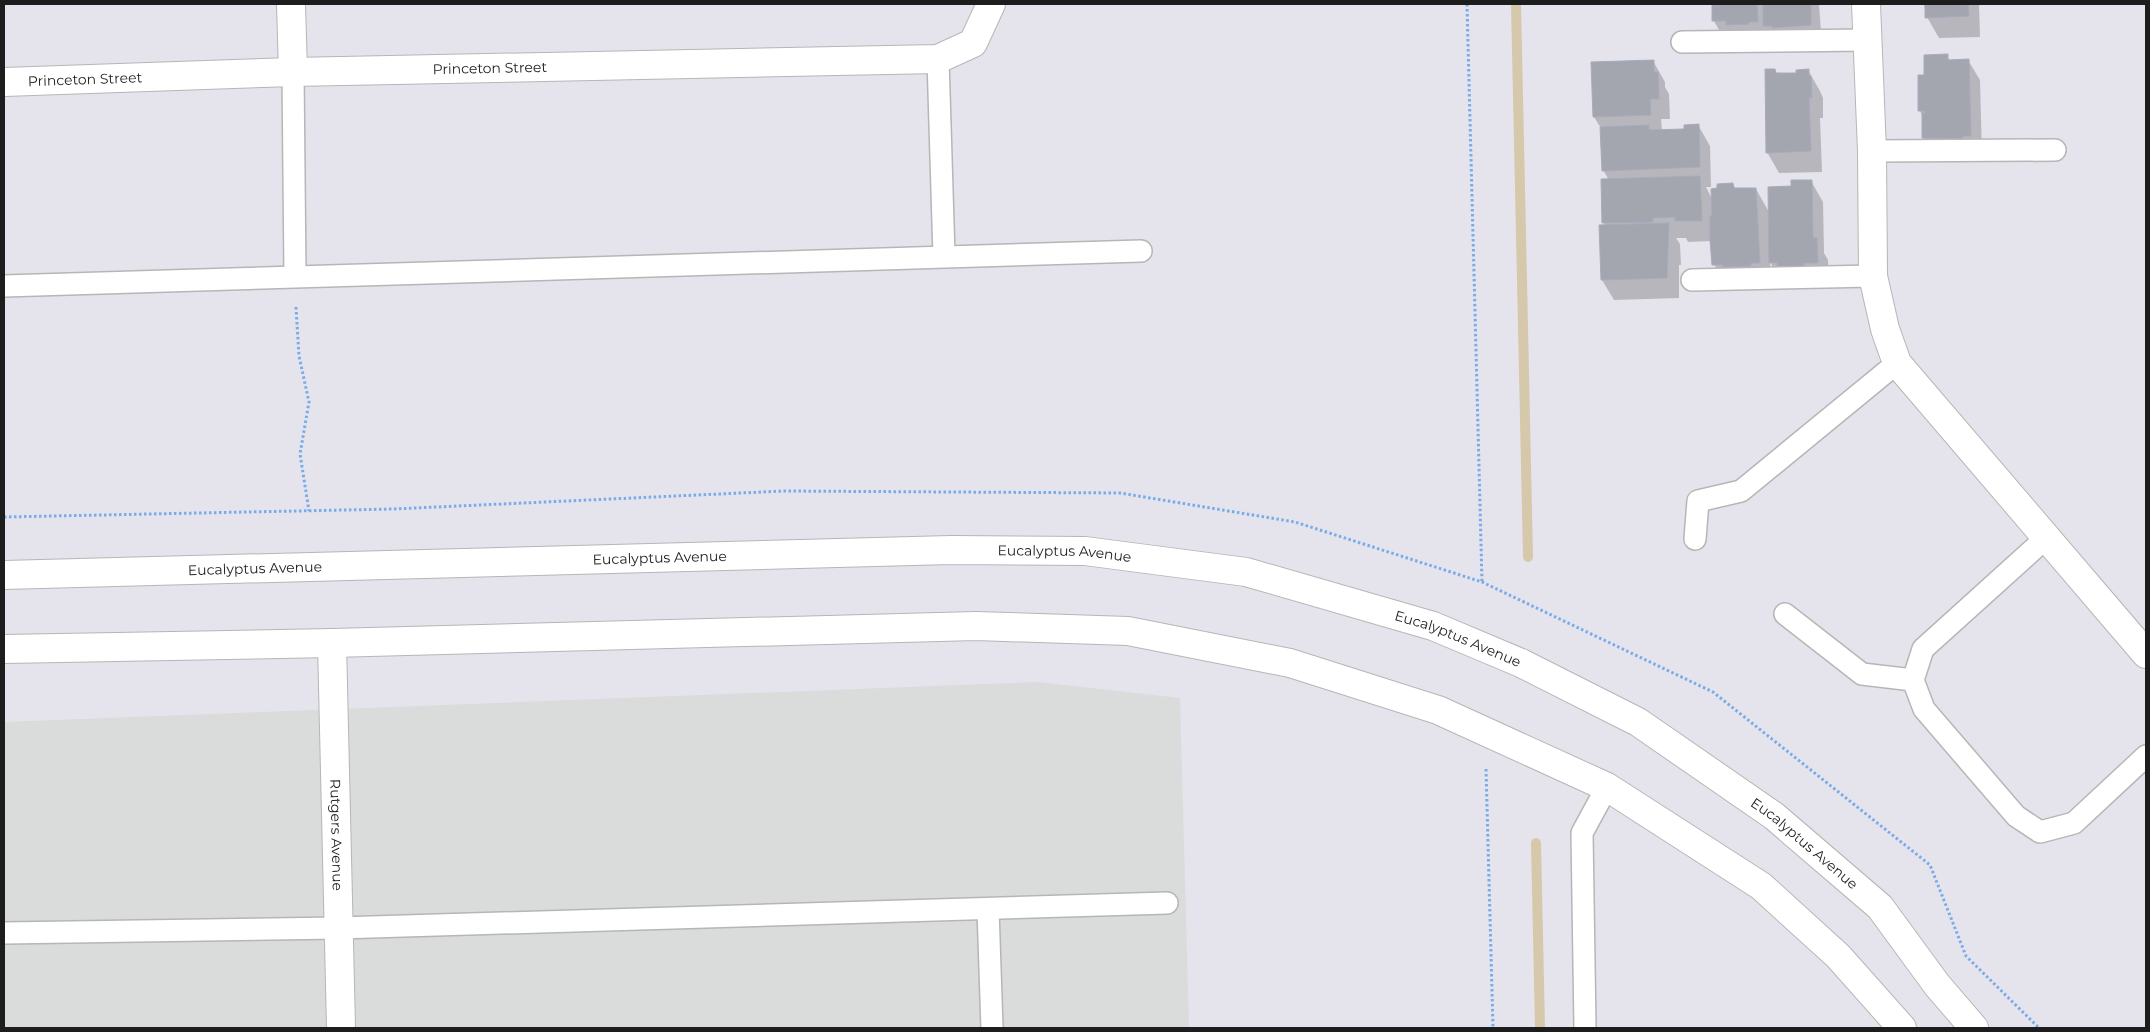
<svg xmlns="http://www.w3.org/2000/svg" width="2150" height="1032" font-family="Montserrat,sans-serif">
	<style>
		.residential { fill: #dadbdb }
		.shadow { fill: #0003 }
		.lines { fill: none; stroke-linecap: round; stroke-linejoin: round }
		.stream { stroke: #d6c8aa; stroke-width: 10 }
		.building { fill: #a3a5af; stroke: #a8abbd }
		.service-casing { stroke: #b6b6b6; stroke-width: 24 }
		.minor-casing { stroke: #b6b6b6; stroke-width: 30 }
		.tertiary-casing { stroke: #b6b6b6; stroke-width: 30 }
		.path { stroke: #79abe9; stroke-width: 3; stroke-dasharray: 2.5 2.5; stroke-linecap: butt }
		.service { stroke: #fff; stroke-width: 21 }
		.minor { stroke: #fff; stroke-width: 28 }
		.tertiary { stroke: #fff; stroke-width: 28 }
		.labels { text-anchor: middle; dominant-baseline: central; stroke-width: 5; stroke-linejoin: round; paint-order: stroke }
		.street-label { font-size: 14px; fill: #1d1d1d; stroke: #fff }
	</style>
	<rect width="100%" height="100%" fill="#e5e4ed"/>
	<path class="residential" d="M1037 682 1180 698 1189 1028H4V722Z"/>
	<g class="shadow">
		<path d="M1713 4H1819L1822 45 1726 42 1714 21Z"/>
		<path d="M1924 4H1979L1980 37 1939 38 1927 17Z"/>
		<path d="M1947 55 1950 61 1968 60 1980 80 1982 156 1935 158 1923 137V117L1920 111 1926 76Z"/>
		<path d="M1653 61 1665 82V87L1669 94 1670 119H1661L1662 131 1686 130 1698 125 1710 146 1711 187H1706L1713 201 1733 184 1736 190 1756 189 1769 212 1793 187 1811 181 1823 202 1824 253 1828 260 1829 283H1782L1770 262 1771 283 1725 285 1714 264 1711 241 1688 242 1686 238H1676L1680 244 1681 265H1679V298L1614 300 1602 280 1605 226 1604 223 1609 180 1603 170 1602 130 1594 117Z"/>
		<path d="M1766 70H1775L1777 74H1797L1808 70 1820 91 1823 98V118H1820L1822 172 1779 173 1767 152Z"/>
	</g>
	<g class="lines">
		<g class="stream">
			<path d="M1516 4 1528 557"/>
			<path d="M1536 843 1540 1028"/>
		</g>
	</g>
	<g class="building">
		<path d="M1712 4H1757L1758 22H1749V24L1726 25V21H1712Z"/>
		<path d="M1763 4H1811V25L1772 28V26H1763Z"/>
		<path d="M1922 4H1968L1969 16 1925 18V5Z"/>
		<path d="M1948 54V60L1969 59 1971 136H1963V139L1922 138V113H1925V111H1918V75H1924V55Z"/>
		<path d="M1654 60V72H1658L1659 99H1650L1651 115 1593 117 1591 62Z"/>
		<path d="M1765 69H1775L1776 73H1796V70L1809 69V76H1811L1812 98H1809L1811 151 1766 153Z"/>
		<path d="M1699 124 1700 167 1602 171 1600 127 1649 125V130L1684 129V125Z"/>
		<path d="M1700 176 1702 221H1675V217L1653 218V222L1602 223 1601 179Z"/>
		<path d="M1791 180H1812L1813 238H1817L1818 263H1804V266L1777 267V262L1769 263 1768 187 1791 186Z"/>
		<path d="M1733 183 1734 188H1756L1760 263H1751V266L1723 267V265H1712L1710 240V216L1712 215 1711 189 1717 188V184Z"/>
		<path d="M1669 223 1667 278 1601 280 1599 225Z"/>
	</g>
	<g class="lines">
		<g class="service-casing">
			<g id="service">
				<path d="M1682 42 1867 40"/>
				<path d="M938 59 944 256"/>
				<path d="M293 72 295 276"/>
				<path d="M1872 151 2055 150"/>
				<path d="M1692 280 1873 276"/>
				<path d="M4 286 1141 251"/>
				<path d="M2047 537 1923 649 1913 680 1924 709 2016 816 2040 832 2074 823 2146 756"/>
				<path d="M1695 539 1698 501 1741 491 1897 363"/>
				<path d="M1785 614 1862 674 1913 680"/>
				<path d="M988 909 992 1028"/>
				<path d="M4 933 339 928 1167 903"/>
				<path d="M1585 1028 1582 833 1607 787"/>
			</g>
		</g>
		<g class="minor-casing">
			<g id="minor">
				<path d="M291 4 293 72"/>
				<path d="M1866 4 1872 151 1873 276 1885 329 1897 363 2146 654"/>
				<path id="s1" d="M4 82 293 72 938 59 973 43 991 4"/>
				<path id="s2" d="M332 643 341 1028"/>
			</g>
		</g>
		<g class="tertiary-casing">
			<g id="tertiary">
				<path id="s3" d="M4 575 951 550 1085 551 1246 572 1433 626 1521 663 1638 722 1774 816 1880 907 1937 985 1974 1028"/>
				<path d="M4 649 332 643 976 626 1128 631 1290 663 1438 710 1607 787 1761 886 1838 956 1902 1028"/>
			</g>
		</g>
		<g class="path">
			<path d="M1467 4 1482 582"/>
			<path d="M296 307 299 356 309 402 300 454 309 511"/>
			<path d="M4 517 393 509 784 491 1120 493 1295 522 1482 582 1713 692 1930 865 1966 956 2039 1028"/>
			<path d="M1486 769 1493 1028"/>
		</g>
		<use href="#service" class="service"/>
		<use href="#minor" class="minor"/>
		<use href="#tertiary" class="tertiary"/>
	</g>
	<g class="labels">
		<g class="street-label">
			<text stroke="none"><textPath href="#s1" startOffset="486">Princeton Street</textPath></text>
			<text stroke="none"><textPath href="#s1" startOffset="81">Princeton Street</textPath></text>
			<text stroke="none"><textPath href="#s3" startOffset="1061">Eucalyptus Avenue</textPath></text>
			<text stroke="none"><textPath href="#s3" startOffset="656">Eucalyptus Avenue</textPath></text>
			<text stroke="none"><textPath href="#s3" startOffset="251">Eucalyptus Avenue</textPath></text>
			<text stroke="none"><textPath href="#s3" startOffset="1466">Eucalyptus Avenue</textPath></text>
			<text stroke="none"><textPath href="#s2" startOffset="192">Rutgers Avenue</textPath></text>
			<text stroke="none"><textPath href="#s3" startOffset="1871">Eucalyptus Avenue</textPath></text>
		</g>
	</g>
	<rect width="2150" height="1032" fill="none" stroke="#1d1d1d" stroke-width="10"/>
</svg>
